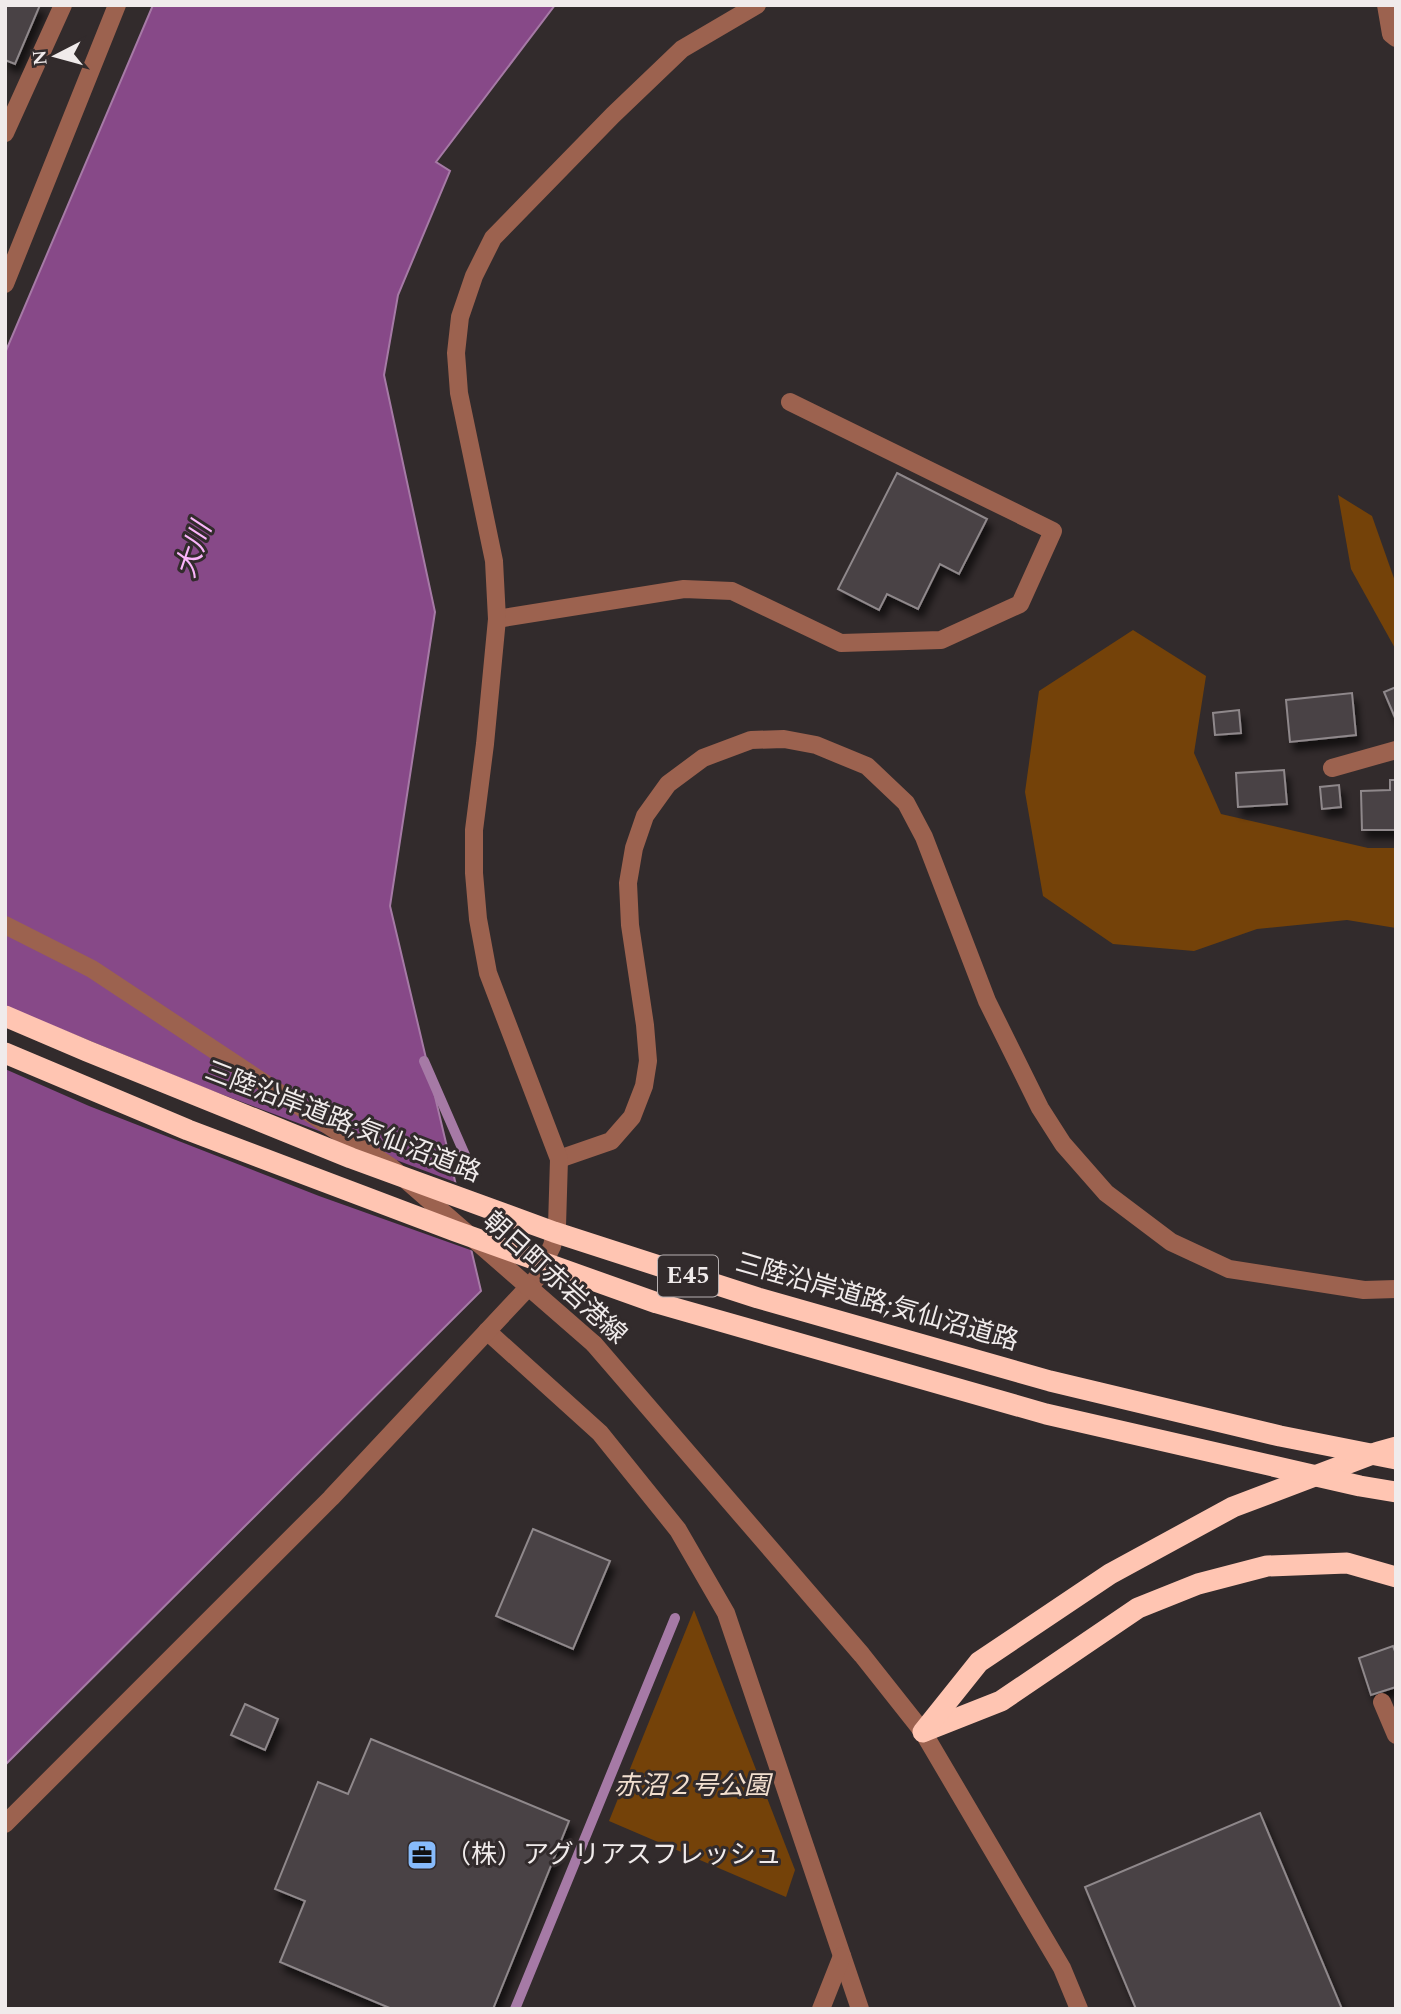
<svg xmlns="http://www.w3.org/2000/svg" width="1401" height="2014" font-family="Spectral,'Noto Sans JP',serif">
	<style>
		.green { fill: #744209 }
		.water { fill: #874988; stroke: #a67aa6; stroke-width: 2 }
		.pier { fill: #322b2c }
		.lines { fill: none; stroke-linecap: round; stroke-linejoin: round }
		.stream { stroke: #a67aa6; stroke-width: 10 }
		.building { fill: #484245; stroke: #8f888b; stroke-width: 2; filter: url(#shadow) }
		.minor { stroke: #9c624f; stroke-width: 18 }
		.highway { stroke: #ffc5b2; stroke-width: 21 }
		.minor-bridge { stroke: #9c624f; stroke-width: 18 }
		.highway-bridge { stroke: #ffc5b2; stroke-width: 21 }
		.labels { text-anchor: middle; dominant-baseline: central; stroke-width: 6; stroke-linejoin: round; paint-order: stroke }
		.shield { fill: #322b2c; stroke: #b7b1b2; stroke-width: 2 }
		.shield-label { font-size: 24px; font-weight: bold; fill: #f0ebeb }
		.street-label { font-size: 26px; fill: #f0ebeb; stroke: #322b2c }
		.park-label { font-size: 26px; font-style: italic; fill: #f2dfcf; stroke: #322b2c }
		.poi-label { font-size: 26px; fill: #f0ebeb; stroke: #322b2c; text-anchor: start }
		.water-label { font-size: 28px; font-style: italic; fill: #fab5fa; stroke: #322b2c }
	</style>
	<defs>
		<filter id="shadow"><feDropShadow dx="4.5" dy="8" stdDeviation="3.5" flood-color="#0009"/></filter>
	</defs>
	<rect width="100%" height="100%" fill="#322b2c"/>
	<g class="green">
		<path d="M1338 495 1372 516 1396 584V650L1351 569Z"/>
		<path d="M1133 630 1206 676 1194 753 1221 814 1368 848H1396V928L1347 920 1257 929 1194 951 1113 944 1043 896 1025 792 1039 691Z"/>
		<path d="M694 1610 795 1870 786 1897 609 1821Z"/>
	</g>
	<path class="water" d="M153 5H555L436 162 450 171 398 295 384 375 435 612 390 906 481 1291 5 1765V353Z"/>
	<path class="pier" d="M5 1006 205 1088 460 1184 476 1252 319 1196 89 1106 5 1069Z"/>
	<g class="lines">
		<g class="stream">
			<path d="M424 1061 472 1171"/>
			<path d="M515 2009 675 1618"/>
		</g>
	</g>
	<g class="building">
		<path d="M5 5H40L15 64 5 60Z"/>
		<path d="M897 473 987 519 959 574 940 564 918 609 887 594 879 610 838 589Z"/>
		<path d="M1396 687V720L1384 692Z"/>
		<path d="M1352 693 1356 735 1290 742 1286 700Z"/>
		<path d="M1239 710 1241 733 1215 735 1213 713Z"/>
		<path d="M1284 770 1287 804 1238 807 1236 773Z"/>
		<path d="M1390 780H1396V830H1362L1361 791 1390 790Z"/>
		<path d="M1339 785 1341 807 1322 809 1320 787Z"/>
		<path d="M533 1529 610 1561 573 1649 496 1616Z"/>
		<path d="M1393 1646 1396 1654V1687L1371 1695 1359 1658Z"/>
		<path d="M245 1704 278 1719 265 1750 231 1735Z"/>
		<path d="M371 1739 569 1821 493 2009H392L280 1962 305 1901 275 1889 318 1782 348 1794Z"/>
		<path d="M1260 1813 1342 2009H1136L1085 1887Z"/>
	</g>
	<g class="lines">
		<g class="minor">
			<path d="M1386 5 1391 34 1396 38"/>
			<path d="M5 133 63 5"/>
			<path d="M5 284 117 5"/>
			<path d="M497 619 684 589 732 591 841 643 941 640 1020 604 1053 531 790 402"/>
			<path d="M1332 768 1396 750"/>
			<path d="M559 1159 611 1141 632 1117 644 1086 648 1061 645 1025 630 925 628 883 634 848 645 816 668 784 703 758 751 740 784 739 816 745 867 766 906 803 924 837 987 1001 1040 1108 1063 1144 1106 1193 1171 1242 1229 1269 1364 1290 1396 1289"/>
			<path d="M487 1331 600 1433 678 1530 726 1613 860 2009"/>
			<path d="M594 1344 862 1655 923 1732 1062 1968 1079 2009"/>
			<path d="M1382 1702 1396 1735"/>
			<path d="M5 1824 331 1498 536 1279 552 1246 557 1226 559 1159 488 973 478 919 474 873V830L485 744 497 619 494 561 459 393 456 353 460 317 474 276 493 238 613 115 682 49 757 5"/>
			<path d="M821 2009 842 1956"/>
		</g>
		<g class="highway">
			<path d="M925 1731 1001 1701 1138 1608 1198 1584 1267 1566 1347 1563 1396 1577"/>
			<path d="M923 1732 979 1662 1110 1574 1233 1507 1378 1452 1396 1447"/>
		</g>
		<path class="minor-bridge" d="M5 925 92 969 391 1167 594 1344"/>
		<g class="highway-bridge">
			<path d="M5 1016 87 1051 351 1158 554 1232 758 1298 1050 1381 1280 1436 1396 1459"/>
			<path d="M5 1053 188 1130 455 1231 657 1303 1046 1414 1360 1486 1396 1492"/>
		</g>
	</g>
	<defs>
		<g id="office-square" transform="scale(1.575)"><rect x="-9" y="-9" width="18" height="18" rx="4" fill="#87bbfb" stroke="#322b2c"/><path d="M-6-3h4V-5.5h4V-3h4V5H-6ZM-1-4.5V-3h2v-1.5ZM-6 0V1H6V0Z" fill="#111"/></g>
	</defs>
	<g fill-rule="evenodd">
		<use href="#office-square" x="422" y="1855"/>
	</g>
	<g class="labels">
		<rect class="shield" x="658" y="1255.5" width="60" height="41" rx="5"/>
		<g class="shield-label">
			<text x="688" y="1276">E45</text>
		</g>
		<g class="street-label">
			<text transform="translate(343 1122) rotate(21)">三陸沿岸道路;気仙沼道路</text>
			<text transform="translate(555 1278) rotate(42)">朝日町赤岩港線</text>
			<text transform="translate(877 1302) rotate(16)">三陸沿岸道路;気仙沼道路</text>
		</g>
		<g class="park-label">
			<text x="692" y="1786">赤沼２号公園</text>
		</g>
		<g class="poi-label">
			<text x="445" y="1855">（株）アグリアスフレッシュ</text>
		</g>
		<g class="water-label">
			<text transform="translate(194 550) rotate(-71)">大川</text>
		</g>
	</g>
	<rect width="1401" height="2014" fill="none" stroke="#f0ebeb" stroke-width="14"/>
	<g transform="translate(56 56) rotate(264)" stroke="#322b2c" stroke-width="5" paint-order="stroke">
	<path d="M0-5L12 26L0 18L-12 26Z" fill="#f0ebeb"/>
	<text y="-10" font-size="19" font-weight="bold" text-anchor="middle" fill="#f0ebeb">N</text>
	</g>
</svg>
